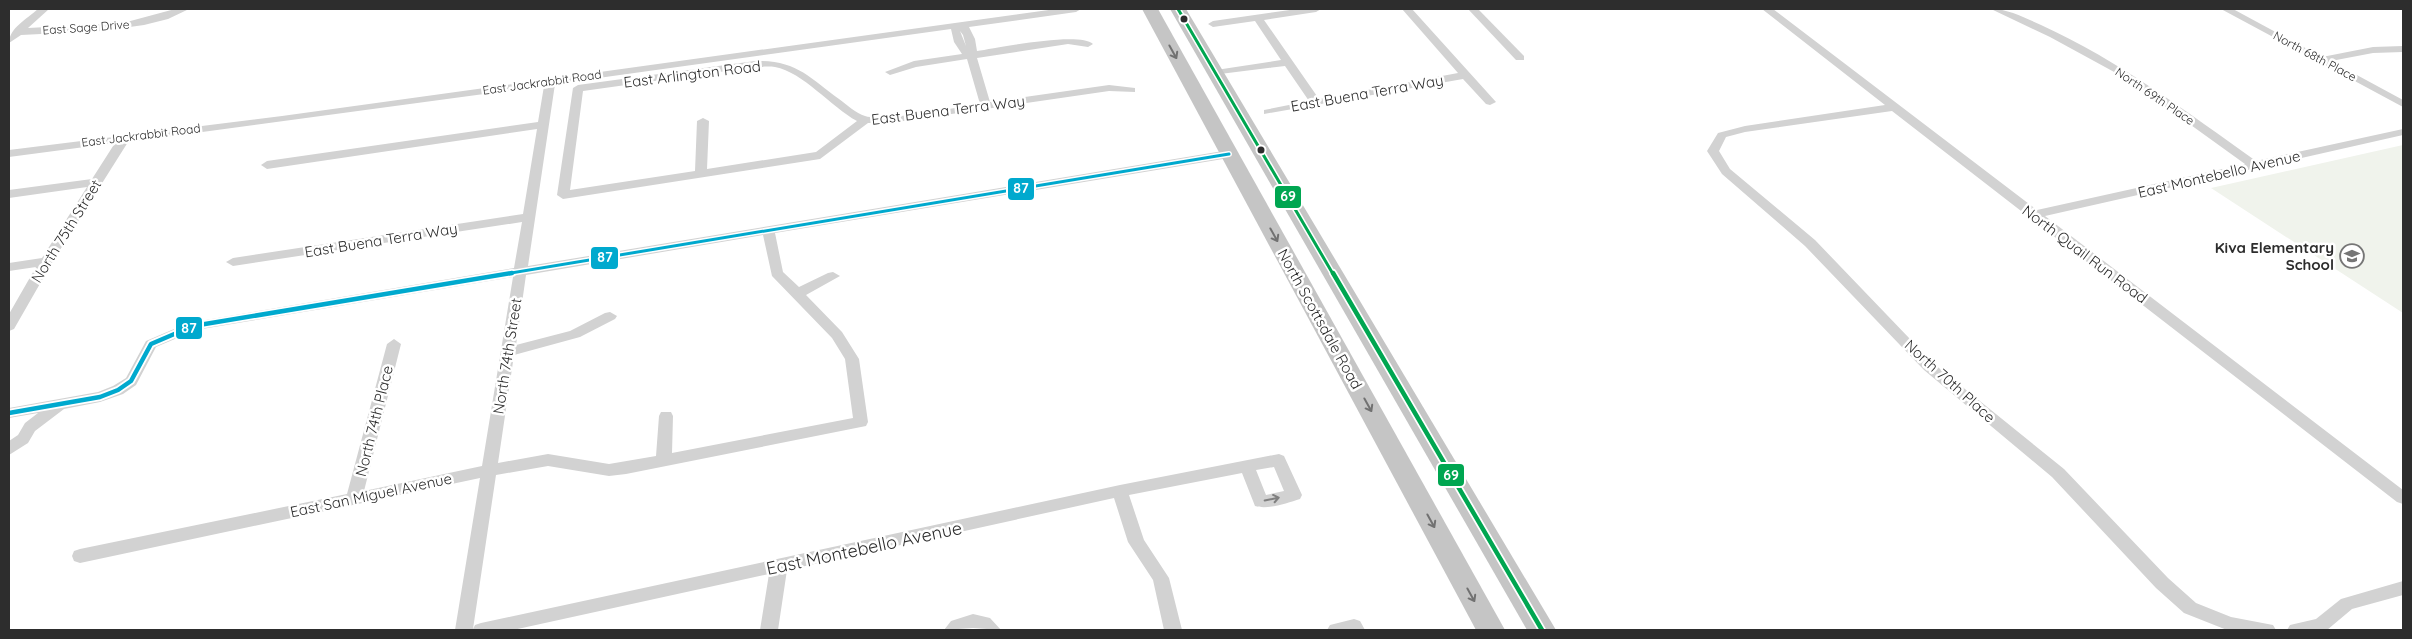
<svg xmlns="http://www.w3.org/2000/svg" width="2412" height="639" font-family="Quicksand,sans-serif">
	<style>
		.green { fill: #f0f3ec }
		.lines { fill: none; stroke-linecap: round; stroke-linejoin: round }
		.street { fill: #d2d2d2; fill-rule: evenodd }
		.primary { fill: #c5c5c5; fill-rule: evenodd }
		.bus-1-far1-casing { stroke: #fff; stroke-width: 6 }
		.bus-1-casing { stroke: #fff; stroke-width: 8 }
		.bus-2-far1-casing { stroke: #fff; stroke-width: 6 }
		.bus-2-casing { stroke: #fff; stroke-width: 8 }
		.bus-1-far1 { stroke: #00a651; stroke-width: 3 }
		.bus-1 { stroke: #00a651; stroke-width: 4.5 }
		.bus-2-far1 { stroke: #00a9ce; stroke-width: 3 }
		.bus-2 { stroke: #00a9ce; stroke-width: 4.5 }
		.oneway { stroke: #717171 }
		.oneway2 { stroke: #808080 }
		.bus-dot { fill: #2d2d2d; stroke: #fff; stroke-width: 2 }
		.labels { text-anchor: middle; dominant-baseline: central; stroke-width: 5; stroke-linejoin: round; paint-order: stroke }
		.far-street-label { font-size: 12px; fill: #2d2d2d; stroke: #fff }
		.street-label { font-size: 15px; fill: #2d2d2d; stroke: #fff }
		.poi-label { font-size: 15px; font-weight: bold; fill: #2d2d2d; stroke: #fff; text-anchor: end }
		.near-street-label { font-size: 18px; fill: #2d2d2d; stroke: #fff }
		.line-badge { stroke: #fff; stroke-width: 2 }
		.badge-label { font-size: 14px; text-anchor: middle; font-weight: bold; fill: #fff }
	</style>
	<rect width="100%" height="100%" fill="#fff"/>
	<path class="green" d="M2403 145V313L2211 188Z"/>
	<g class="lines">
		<g class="street">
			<path d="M38 9H49L28 28 123 23 175 9H189L168 19 144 25 101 31 21 35 9 43C9 28 27 19 38 9Z"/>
			<path d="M1056 9H1081L1076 12 969 27 975 39 977 51C998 48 1079 31 1093 44L1088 47 1068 44 977 58 990 102 1109 85 1135 88V92L1109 91 890 123H868L820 159 563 199 557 195 573 88 578 85 755 61C796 60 809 77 839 99 847 105 856 113 865 116 883 122 957 107 980 104L967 59 916 67 890 75 885 72 914 61 962 54 954 42 951 29 555 84 528 266 1229 150 1235 154 1229 158 775 233 783 272 799 287 828 273 833 272 840 276 806 295 842 332 859 359 868 422 866 426 626 474 609 476 548 466 496 475 473 629 475 625 481 623 1120 485 1279 454 1284 456 1302 495 1300 499C1287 503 1268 510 1255 506L1242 473 1129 495 1144 540 1169 578 1182 630H1164L1153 580 1128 542 1114 498 787 570 778 630H760L769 574 513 630H455L480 478 80 563 74 561 72 556 74 551 80 549 347 494 387 344 394 339 401 344 364 491 482 466 513 277 196 330 156 347 136 385 123 394 100 402 64 409 35 431 28 443 9 455V441L18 435 25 423 38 413 9 418V408L98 392 113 386 126 378 146 341 188 323 514 268 522 222 233 266 226 262 233 258 523 214 537 129 267 169 261 165 267 161 538 122 544 86 128 142 53 261 14 329 9 331V314L36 267 9 271V263L42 258 87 187 9 198V190L92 179 115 143 9 157V150L282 116ZM960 31 963 35 966 46ZM755 67C761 67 768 66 775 67 803 72 831 107 857 121L816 152 707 169 709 121 703 118 697 121 695 171 570 190 583 91ZM763 235 772 276 832 338 845 359 853 418 672 453 673 416 671 412H661L659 416 656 456 609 464 548 454 498 463 514 355 580 337 615 319 617 316 610 312 605 313 570 331 516 345 526 275ZM1274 467 1284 491 1266 495 1256 470Z"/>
			<path d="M1297 9H1321L1316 12 1264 20 1319 99 1458 73 1402 9H1412L1496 102 1490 105 1486 104 1463 79 1264 114V110L1309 101 1285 66 1212 75V71L1216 70 1281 60 1255 21 1213 27 1208 24 1213 21Z"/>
			<path d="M1468 9H1478L1524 56V60H1516Z"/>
			<path d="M1762 9H1773L2037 210 2245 164 2127 79 2050 37 1991 9C2009 9 2025 18 2041 25 2120 61 2187 112 2256 161L2403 129V135L2045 216 2403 490V504L2397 502 1892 111 1745 132 1726 137 1719 151 1730 169 1815 240 1934 364 2064 469 2168 578 2196 603 2231 617 2273 625 2276 630H2227L2184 613 2156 588 2052 477 1924 370 1805 246 1722 174 1707 151 1718 133 1745 126 1885 105Z"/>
			<path d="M2221 9H2233L2322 57 2373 47 2403 46V52L2373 53 2331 61 2403 100V107Z"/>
			<path d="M2403 581V595L2352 609 2327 630H2287L2290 625 2316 619 2341 599Z"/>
			<path d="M973 614 990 618 1001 630 973 628 944 630 951 621Z"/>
			<path d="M1354 619 1360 621 1365 630H1327L1330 625Z"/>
		</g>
		<g class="primary">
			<path d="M1142 9H1158L1505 630H1476Z"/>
			<path d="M1170 9H1186L1556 630H1527Z"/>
		</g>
		<g class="bus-1-far1-casing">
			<path id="bus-1-far1" d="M1178 9 1333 274"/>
		</g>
		<g class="bus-1-casing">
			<path id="bus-1" d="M1333 273 1542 630"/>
		</g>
		<g class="bus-2-far1-casing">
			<path id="bus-2-far1" d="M505 274 1229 154"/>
		</g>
		<g class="bus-2-casing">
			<path id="bus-2" d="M9 413 100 397 118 390 131 381 151 344 193 326 512 273"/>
		</g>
		<use href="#bus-1-far1" class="bus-1-far1"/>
		<use href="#bus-1" class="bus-1"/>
		<use href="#bus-2-far1" class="bus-2-far1"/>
		<use href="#bus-2" class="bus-2"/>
	</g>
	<defs><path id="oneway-shaft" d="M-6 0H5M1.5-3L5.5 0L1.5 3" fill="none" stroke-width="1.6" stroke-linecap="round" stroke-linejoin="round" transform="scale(1.25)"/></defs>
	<g class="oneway">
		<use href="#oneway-shaft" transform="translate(1173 52) rotate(61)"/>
		<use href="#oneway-shaft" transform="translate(1274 235) rotate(61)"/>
		<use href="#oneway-shaft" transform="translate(1368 405) rotate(61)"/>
		<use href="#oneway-shaft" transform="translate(1431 521) rotate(61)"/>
		<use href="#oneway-shaft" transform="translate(1471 595) rotate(61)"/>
	</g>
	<use class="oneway2" href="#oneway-shaft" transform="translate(1272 499) rotate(-12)"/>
	<defs>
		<g id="school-ring" transform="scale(1.25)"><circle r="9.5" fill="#fff" stroke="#767676" stroke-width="1.5"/><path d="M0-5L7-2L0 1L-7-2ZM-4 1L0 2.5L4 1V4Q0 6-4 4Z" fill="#767676"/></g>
	</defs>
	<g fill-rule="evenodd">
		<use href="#school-ring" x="2352" y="256"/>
	</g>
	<g class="bus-dot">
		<circle cx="1184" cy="19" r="4.5"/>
		<circle cx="1261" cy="150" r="4.5"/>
	</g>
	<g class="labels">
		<g class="far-street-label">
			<text transform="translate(86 27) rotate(-4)">East Sage Drive</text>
			<text transform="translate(2315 56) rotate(28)">North 68th Place</text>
			<text transform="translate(542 82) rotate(-8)">East Jackrabbit Road</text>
			<text transform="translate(2155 96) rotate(34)">North 69th Place</text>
			<text transform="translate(141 135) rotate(-7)">East Jackrabbit Road</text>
		</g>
		<g class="street-label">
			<text transform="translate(692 74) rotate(-7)">East Arlington Road</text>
			<text transform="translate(1367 93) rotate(-10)">East Buena Terra Way</text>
			<text transform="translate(948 110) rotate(-7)">East Buena Terra Way</text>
			<text transform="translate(2219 174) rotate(-13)">East Montebello Avenue</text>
			<text transform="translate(66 231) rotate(-58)">North 75th Street</text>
			<text transform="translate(381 240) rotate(-9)">East Buena Terra Way</text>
			<text transform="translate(2085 254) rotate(37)">North Quail Run Road</text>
			<text transform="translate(1320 319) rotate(61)">North Scottsdale Road</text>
			<text transform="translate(507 356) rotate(-81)">North 74th Street</text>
			<text transform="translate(1950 381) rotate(42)">North 70th Place</text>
			<text transform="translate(374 421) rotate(-76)">North 74th Place</text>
			<text transform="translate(371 495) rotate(-12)">East San Miguel Avenue</text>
		</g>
		<g class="poi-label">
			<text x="2334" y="247">Kiva Elementary<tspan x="2334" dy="17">School</tspan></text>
		</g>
		<g class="near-street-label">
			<text transform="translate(864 548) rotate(-12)">East Montebello Avenue</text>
		</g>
	</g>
	<g class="line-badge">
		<rect x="1007" y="177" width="28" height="24" rx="5" fill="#00a9ce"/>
		<rect x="1274" y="185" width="28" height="24" rx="5" fill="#00a651"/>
		<rect x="590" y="246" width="29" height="24" rx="5" fill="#00a9ce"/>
		<rect x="175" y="316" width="28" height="24" rx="5" fill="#00a9ce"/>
		<rect x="1437" y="463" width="28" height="24" rx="5" fill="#00a651"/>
	</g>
	<g class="badge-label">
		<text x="1021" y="193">87</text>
		<text x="1288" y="201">69</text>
		<text x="605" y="262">87</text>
		<text x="189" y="333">87</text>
		<text x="1451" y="480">69</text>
	</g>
	<rect width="2412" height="639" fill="none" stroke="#2d2d2d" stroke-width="20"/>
</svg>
